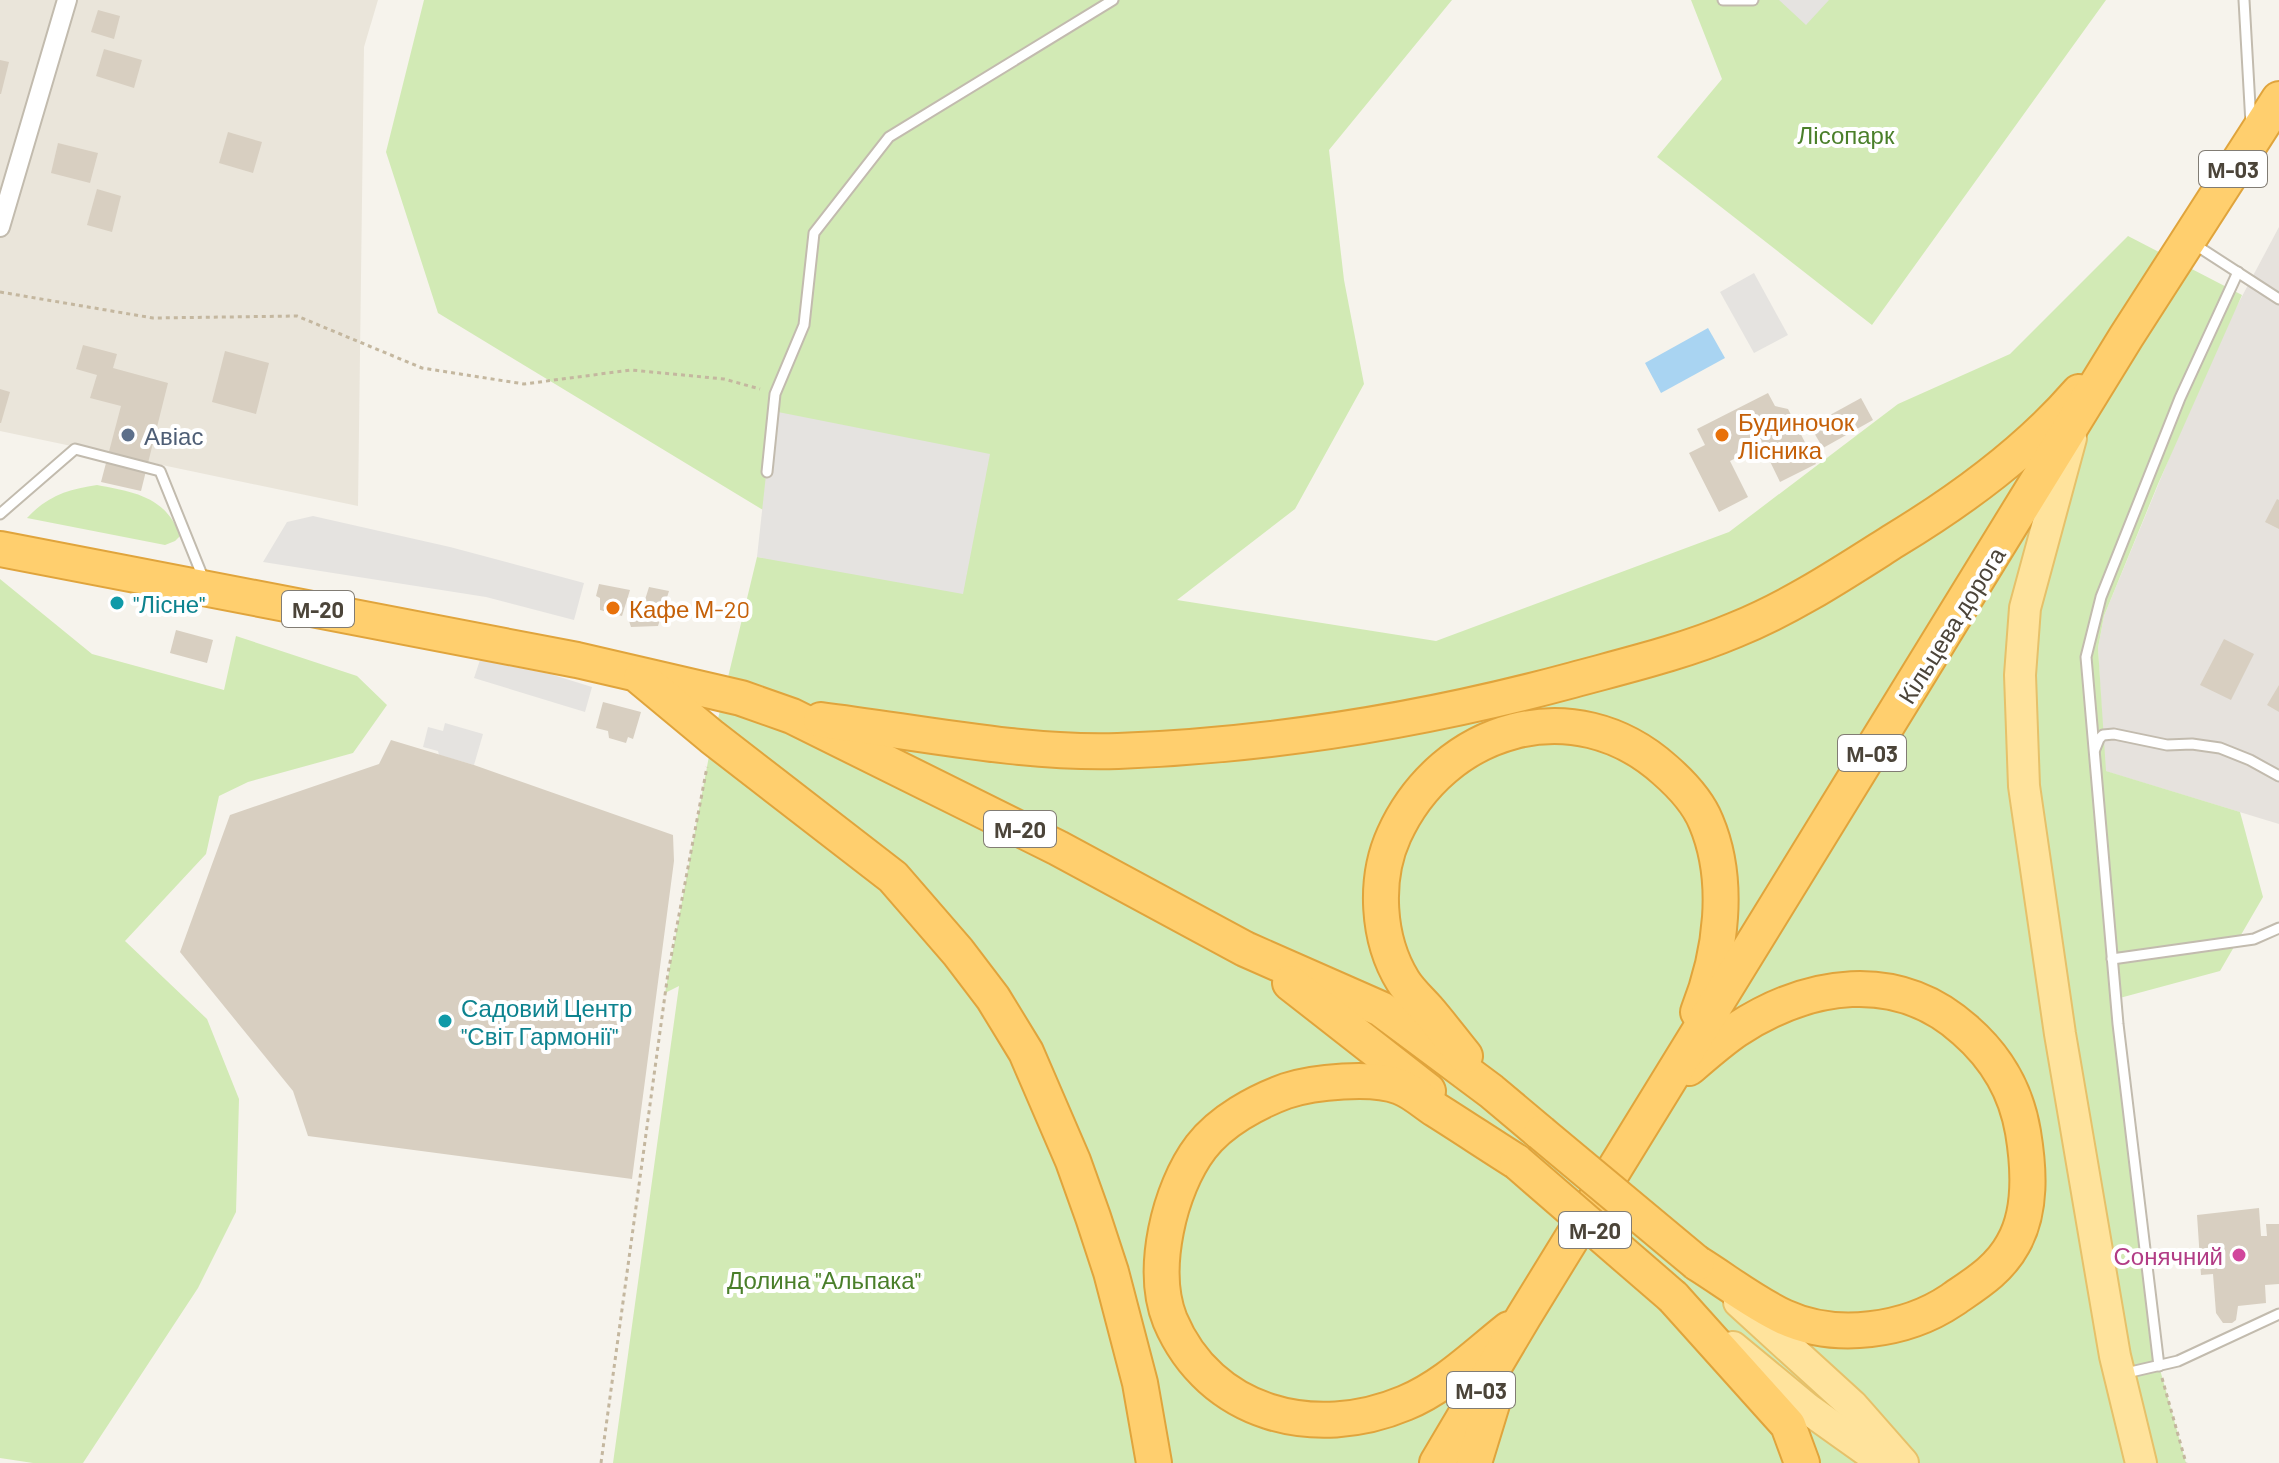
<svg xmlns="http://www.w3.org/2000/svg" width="2279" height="1463" font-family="Barlow,sans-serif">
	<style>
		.residential { fill: #eae5da }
		.industrial { fill: #e6e2dd }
		.green { fill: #d2eab5 }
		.parking { fill: #e5e3e0 }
		.water { fill: #a9d4f2 }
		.building { fill: #d8cfc1 }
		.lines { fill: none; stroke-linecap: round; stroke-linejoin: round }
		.lane-casing { stroke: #c2bbae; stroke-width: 13 }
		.street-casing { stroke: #c2bbae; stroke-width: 22 }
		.primary-casing { stroke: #e6c16a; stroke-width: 34 }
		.highway-casing { stroke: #e0a43c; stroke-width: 38 }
		.path { stroke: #c4b79f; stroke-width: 3; stroke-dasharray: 4 4; stroke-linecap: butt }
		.lane { stroke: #fff; stroke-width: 9 }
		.street { stroke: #fff; stroke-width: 18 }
		.primary { stroke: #ffe39c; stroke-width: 30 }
		.highway { stroke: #ffcf6e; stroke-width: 34 }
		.highway-bridge-casing { stroke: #e0a43c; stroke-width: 38; stroke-linecap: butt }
		.highway-bridge { stroke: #ffcf6e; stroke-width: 34 }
		.service-dot { fill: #5c6f8a; stroke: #fff; stroke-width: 3 }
		.food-dot { fill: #e8710a; stroke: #fff; stroke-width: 3 }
		.culture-dot { fill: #0f9aa8; stroke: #fff; stroke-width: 3 }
		.hotel-dot { fill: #d1479c; stroke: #fff; stroke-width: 3 }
		.labels { text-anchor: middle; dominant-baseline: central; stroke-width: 8; stroke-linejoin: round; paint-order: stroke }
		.shield { fill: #fff; stroke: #817c74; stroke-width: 2 }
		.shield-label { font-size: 22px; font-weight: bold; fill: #4b4439 }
		.park-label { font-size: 24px; fill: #4a7f2a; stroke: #fff }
		.food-label { font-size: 24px; fill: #c56008; stroke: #fff; text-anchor: start }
		.service-label { font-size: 24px; fill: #4e5e75; stroke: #fff; text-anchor: start }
		.culture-label { font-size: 24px; fill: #0d838f; stroke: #fff; text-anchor: start }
		.street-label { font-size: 24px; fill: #4b4439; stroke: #fff }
		.hotel-label { font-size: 24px; fill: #b23c85; stroke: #fff; text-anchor: end }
	</style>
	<rect width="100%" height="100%" fill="#f6f3ec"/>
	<path class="residential" d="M0 0H378L364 47 358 506 0 431Z"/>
	<path class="industrial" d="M2279 227V824L2105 771 2098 648 2104 616 2215 347Z"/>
	<g class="green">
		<path d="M424 0H1452L1329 150 1344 280 1364 384 1295 509 1177 600 1436 641 1729 532 1898 404 2010 354 2128 236 2242 295 2158 484 2104 616 2098 648 2106 771 2240 812 2263 897 2220 971 2116 999 2159 1366 2186 1463H613L679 986 665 993 709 756 757 557 862 570 438 313 386 152Z"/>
		<path d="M1691 0H2106L1872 325 1657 157 1722 79Z"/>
		<path d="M97 485C133 492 166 496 180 536L175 541 165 545 27 518C47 496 69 489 97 485Z"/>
		<path d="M0 579 92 654 224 690 236 636 357 676 387 705 353 753 248 782 219 796 206 854 125 941 207 1019 239 1099 236 1212 198 1288 83 1463H33L0 1458Z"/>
	</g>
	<g class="parking">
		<path d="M1779 0H1829L1806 25Z"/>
		<path d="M1754 273 1788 335 1754 353 1720 292Z"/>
		<path d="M773 411 990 454 963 594 757 557Z"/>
		<path d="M313 516 450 547 584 583 574 620 486 597 263 562 287 522Z"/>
		<path d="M480 660 550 674 592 687 585 712 474 678Z"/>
		<path d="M445 723 483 734 474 765 439 755 438 751 423 747 428 727 443 731Z"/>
	</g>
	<path class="water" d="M1708 328 1725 358 1661 393 1645 363Z"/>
	<g class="building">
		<path d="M98 10 120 16 114 39 91 32Z"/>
		<path d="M104 49 142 60 134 88 96 76Z"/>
		<path d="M0 60 9 62 1 94H0Z"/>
		<path d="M228 132 262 142 253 173 219 163Z"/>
		<path d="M58 143 98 153 90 183 51 173Z"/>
		<path d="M97 189 121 196 112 232 87 225Z"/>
		<path d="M83 345 117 354 113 368 168 383 141 491 101 482 121 406 90 398 97 375 76 369Z"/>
		<path d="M225 351 269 363 256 414 212 402Z"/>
		<path d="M0 389 10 392 1 423H0Z"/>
		<path d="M1768 393 1775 406 1788 409 1816 464 1780 482 1762 445 1730 461 1748 497 1719 512 1689 453 1705 445 1697 429Z"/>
		<path d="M1861 398 1873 420 1823 448 1810 426Z"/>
		<path d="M2277 499 2279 500V529L2265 522Z"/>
		<path d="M599 584 630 590 622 616 600 610V598L596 596Z"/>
		<path d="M649 587 669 591 658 626 631 627 629 621 636 601 644 603Z"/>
		<path d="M111 596 125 599 122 609 109 606Z"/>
		<path d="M176 630 213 640 207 663 170 653Z"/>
		<path d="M2224 639 2254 654 2231 700 2200 685Z"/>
		<path d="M2279 685V712L2267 705Z"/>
		<path d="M603 702 641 712 633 739 628 737 626 743 609 738 608 731 596 728Z"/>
		<path d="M391 740 474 765 673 835 674 861 632 1179 308 1136 293 1091 180 952 230 815 379 764Z"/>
		<path d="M2259 1208 2261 1236H2267L2266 1224H2279V1284L2265 1285 2266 1303 2238 1306 2236 1320 2232 1323H2223L2216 1313 2213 1274 2201 1275 2197 1215Z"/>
	</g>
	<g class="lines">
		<g class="lane-casing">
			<g id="lane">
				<path d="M1723 0H1753"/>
				<path d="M2244 0 2251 124"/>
				<path d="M2194 244 2279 299"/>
				<path d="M767 472 775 394 804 325 814 233 889 137 1113 0"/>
				<path d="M0 514 75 449 160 471 204 580"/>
				<path d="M2095 749 2099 739 2103 735 2114 734 2167 745 2192 744 2220 748 2250 760 2279 776"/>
				<path d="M2112 959 2254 939 2279 928"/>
				<path d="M2159 1366 2118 1024 2086 657 2101 597 2180 398 2238 272"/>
				<path d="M2122 1374 2178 1361 2279 1314"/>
			</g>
		</g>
		<g class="street-casing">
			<path id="street" d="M0 227 67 0"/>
		</g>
		<g class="primary-casing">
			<g id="primary">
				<path d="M2071 438 2025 608 2020 675 2024 786 2060 1034 2115 1356 2141 1463"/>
				<path d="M1739 1302 1852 1405 1903 1463"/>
				<path d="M1733 1347 1808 1409 1884 1463"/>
			</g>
		</g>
		<g class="highway-casing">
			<g id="highway">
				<path d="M0 549 577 660 741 698 792 716 1058 848 1245 949 1381 1009 1491 1091 1541 1133"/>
				<path d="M641 678 712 737 893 877 958 952 993 998 1026 1052 1073 1161 1093 1217 1111 1272 1140 1383 1154 1463"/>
				<path d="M821 720C917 732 1021 754 1118 751 1271 745 1425 720 1573 680 1628 665 1683 652 1735 630 1792 607 1843 573 1895 540 1961 500 2028 451 2079 392"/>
				<path d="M1290 983 1428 1091"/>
				<path d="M1465 1056C1452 1040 1440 1024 1427 1009 1419 1000 1409 991 1403 981 1377 939 1374 879 1394 835 1443 727 1574 688 1665 770 1681 784 1698 802 1706 822 1731 881 1721 954 1698 1012"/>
				<path d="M1689 1068C1704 1055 1720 1041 1736 1030 1808 983 1896 968 1965 1030 1996 1057 2016 1090 2023 1132 2029 1168 2032 1211 2013 1244 1999 1270 1975 1284 1952 1300 1906 1331 1836 1341 1784 1317 1754 1303 1726 1281 1697 1263"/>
				<path d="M1673 1297 1788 1425 1802 1463"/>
				<path d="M1509 1329C1476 1355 1444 1387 1405 1403 1315 1441 1210 1415 1170 1320 1150 1270 1169 1189 1201 1147 1221 1121 1256 1102 1286 1091 1313 1082 1373 1076 1400 1087 1412 1091 1425 1103 1436 1110 1463 1127 1490 1145 1517 1162"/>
				<path d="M1437 1463 1524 1316 2126 337 2279 99"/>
				<path d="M1474 1463 1496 1391"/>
			</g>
		</g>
		<g class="path">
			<path d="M0 292 153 318 297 316 422 368 524 384 631 370 724 379 760 389"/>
			<path d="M2162 1378 2186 1463"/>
			<path d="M601 1463 668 973 707 767"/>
		</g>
		<use href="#lane" class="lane"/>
		<use href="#street" class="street"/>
		<use href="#primary" class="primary"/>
		<use href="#highway" class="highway"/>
		<g class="highway-bridge-casing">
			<g id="highway-bridge">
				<path d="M1541 1133 1697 1263"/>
				<path d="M1517 1162 1673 1297"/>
			</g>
		</g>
		<use href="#highway-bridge" class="highway-bridge"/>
	</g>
	<circle class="service-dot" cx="128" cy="435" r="8"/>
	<g class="food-dot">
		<circle cx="1722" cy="435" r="8"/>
		<circle cx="613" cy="608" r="8"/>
	</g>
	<g class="culture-dot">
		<circle cx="117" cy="603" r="8"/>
		<circle cx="445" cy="1021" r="8"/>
	</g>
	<circle class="hotel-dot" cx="2239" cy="1255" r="8"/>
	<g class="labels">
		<g class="shield">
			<rect x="2199" y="151" width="68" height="36" rx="6"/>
			<rect x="282" y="591" width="72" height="36" rx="6"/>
			<rect x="1838" y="735" width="68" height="36" rx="6"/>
			<rect x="984" y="811" width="72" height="36" rx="6"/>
			<rect x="1559" y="1212" width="72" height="36" rx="6"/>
			<rect x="1447" y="1372" width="68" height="36" rx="6"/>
		</g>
		<g class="shield-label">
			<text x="2233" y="169">М-03</text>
			<text x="318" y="609">М-20</text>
			<text x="1872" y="753">М-03</text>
			<text x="1020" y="829">М-20</text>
			<text x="1595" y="1230">М-20</text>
			<text x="1481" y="1390">М-03</text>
		</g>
		<g class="park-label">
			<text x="1846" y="134">Лісопарк</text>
			<text x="824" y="1279">Долина "Альпака"</text>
		</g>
		<g class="food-label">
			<text x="1738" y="421">Будиночок<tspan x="1738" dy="28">Лісника</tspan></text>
			<text x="629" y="608">Кафе М-20</text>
		</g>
		<g class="service-label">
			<text x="144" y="435">Авіас</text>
		</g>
		<g class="culture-label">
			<text x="133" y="603">"Лісне"</text>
			<text x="461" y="1007">Садовий Центр<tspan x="461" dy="28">"Світ Гармонії"</tspan></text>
		</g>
		<g class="street-label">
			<text transform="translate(1951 625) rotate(-58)">Кільцева дорога</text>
		</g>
		<g class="hotel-label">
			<text x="2223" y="1255">Сонячний</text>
		</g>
	</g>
</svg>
